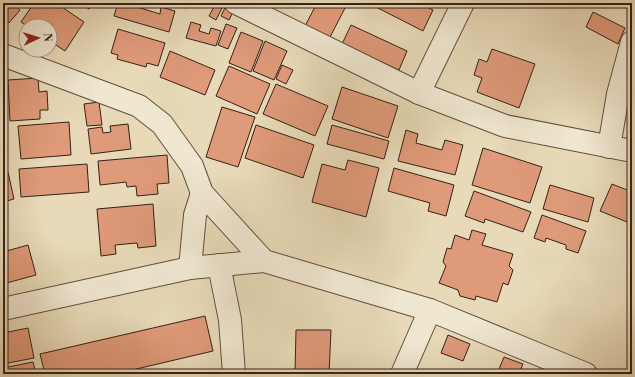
<svg xmlns="http://www.w3.org/2000/svg" width="635" height="377" font-family="'Libre Bodoni',serif">
	<style>
		.building { fill: #df9a79; stroke: #352119 }
		.lines { fill: none; stroke-linecap: round; stroke-linejoin: round }
		.street-casing { stroke: #624f41; stroke-width: 24 }
		.street { stroke: #f0e7d1; stroke-width: 22 }
	</style>
	<rect width="100%" height="100%" fill="#e8dab8"/>
	<filter id="stains"><feTurbulence type="fractalNoise" baseFrequency=".005" numOctaves="4"/><feColorMatrix values="0 0 0 0 .2 0 0 0 0 .09 0 0 0 0 .02 0 0 0 .5 -.17"/></filter>
	<radialGradient id="worn" r=".72"><stop offset=".6" stop-color="#630" stop-opacity="0"/><stop offset="1" stop-color="#630" stop-opacity=".3"/></radialGradient>
	<g class="building">
		<path d="M9 3H12L20 10 9 23 3 18V11Z"/>
		<path d="M34 3H56L84 22 65 51 50 41V26H27L21 22Z"/>
		<path d="M80 3H93L89 9Z"/>
		<path d="M118 3H135L134 6 160 14 161 7 175 11 169 32 114 16Z"/>
		<path d="M176 3H187L186 8 175 5Z"/>
		<path d="M216 3 223 6 216 20 209 16Z"/>
		<path d="M317 3H335L345 8 329 39 305 26Z"/>
		<path d="M371 3H419L433 10 423 31 370 4Z"/>
		<path d="M225 8 233 12 229 20 221 16Z"/>
		<path d="M593 12 625 28 618 44 586 27Z"/>
		<path d="M191 22 201 25 199 31 209 34 211 28 221 31 216 46 186 38Z"/>
		<path d="M226 24 237 28 228 49 218 45Z"/>
		<path d="M351 25 407 51 399 70 342 44Z"/>
		<path d="M118 29 165 43 158 66 147 63 146 67 117 59 118 55 111 53Z"/>
		<path d="M241 32 263 41 251 72 229 63Z"/>
		<path d="M265 41 287 51 274 80 253 71Z"/>
		<path d="M492 49 535 64 519 108 477 92 482 78 474 75 479 59 487 62Z"/>
		<path d="M170 51 215 70 205 95 160 77Z"/>
		<path d="M282 65 293 70 286 84 276 79Z"/>
		<path d="M229 66 270 84 257 114 216 96Z"/>
		<path d="M38 78 39 92 47 91 48 110H40V119L10 121 8 80Z"/>
		<path d="M276 84 328 106 315 136 263 114Z"/>
		<path d="M342 87 398 106 388 138 332 119Z"/>
		<path d="M99 102 102 125 87 126 84 104Z"/>
		<path d="M222 107 255 117 238 167 206 157Z"/>
		<path d="M69 122 71 155 21 159 18 126Z"/>
		<path d="M128 124 131 149 91 154 88 129 102 127 103 133 111 132 110 126Z"/>
		<path d="M256 125 314 145 303 178 245 158Z"/>
		<path d="M332 125 389 141 384 159 327 144Z"/>
		<path d="M406 130 418 134 416 143 442 150 445 140 463 145 455 175 398 161Z"/>
		<path d="M483 148 542 167 530 203 472 185Z"/>
		<path d="M167 155 169 183 157 184 158 194 137 196 136 186 127 187 126 182 100 185 98 161Z"/>
		<path d="M348 160 379 168 366 217 312 202 322 164 345 170Z"/>
		<path d="M87 164 89 192 21 197 19 169Z"/>
		<path d="M394 168 454 185 446 216 428 211 430 203 388 191Z"/>
		<path d="M8 172 14 199 3 202V174Z"/>
		<path d="M612 184 632 192V224L600 211Z"/>
		<path d="M550 185 594 198 588 222 543 209Z"/>
		<path d="M474 191 531 212 523 232 485 219 484 223 465 216Z"/>
		<path d="M153 204 156 246 138 248 137 243 115 245 116 254 101 256 97 209Z"/>
		<path d="M542 215 586 231 578 253 566 249V245L546 238 545 242 534 238Z"/>
		<path d="M472 230 486 234 482 245 513 254 509 266 513 270 508 285 503 283 497 302 476 296 475 300 460 296 458 290 439 283 446 266 443 262 447 248 451 249 455 235 469 240Z"/>
		<path d="M28 245 36 275 3 284V252Z"/>
		<path d="M205 316 213 351 115 374H45L40 354Z"/>
		<path d="M28 328 34 358 3 364V333Z"/>
		<path d="M296 330H331L329 374H295Z"/>
		<path d="M448 335 470 344 463 361 441 353Z"/>
		<path d="M504 357 523 364 519 374H497Z"/>
		<path d="M33 362 36 374H3V368Z"/>
	</g>
	<g class="lines">
		<g class="street-casing">
			<g id="street">
				<path d="M236 3 419 93 505 126 632 151"/>
				<path d="M3 55 139 106 162 124 192 166 202 193 264 261"/>
				<path d="M419 93 463 3"/>
				<path d="M609 147 618 94 632 42"/>
				<path d="M219 265 230 320 234 374"/>
				<path d="M190 268 195 215 202 193"/>
				<path d="M3 309 190 268 264 261 430 310 586 374"/>
				<path d="M402 374 430 310"/>
			</g>
		</g>
		<use href="#street" class="street"/>
	</g>
	<rect width="635" height="377" fill="none" stroke="#e8dab8" stroke-width="16"/>
	<rect x="4" y="4" width="627" height="369" fill="none" stroke="#352119" stroke-width="2"/>
	<rect x="8" y="8" width="619" height="361" fill="none" stroke="#352119"/>
	<g transform="translate(38 38) rotate(86)"><circle r="19" fill="#f0e7d1" stroke="#a59887"/>
	<path d="M0-3L7 15L0 10L-7 15Z" fill="#8f2418"/>
	<text y="-6" font-size="11" font-weight="bold" text-anchor="middle" fill="#352119">N</text>
	</g>
	<rect width="100%" height="100%" filter="url(#stains)"/>
	<rect width="100%" height="100%" fill="url(#worn)"/>
</svg>
